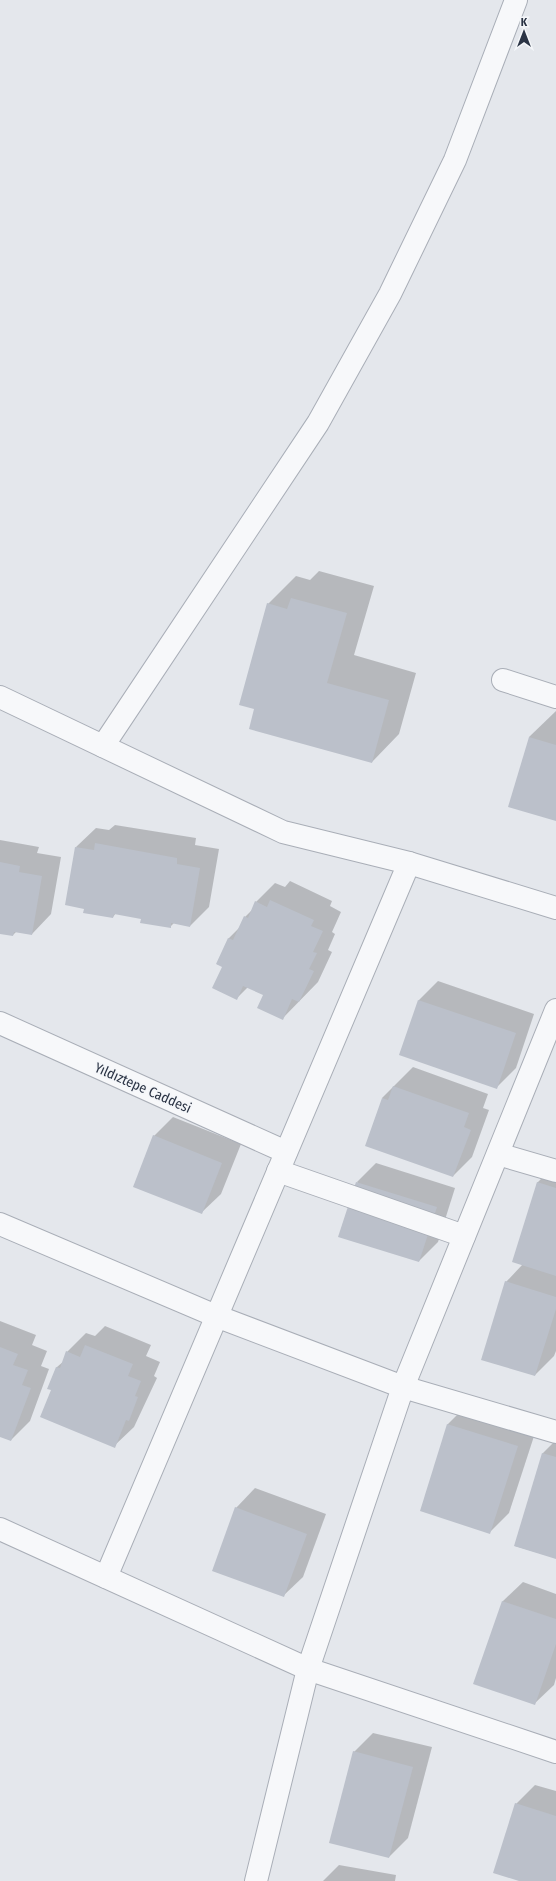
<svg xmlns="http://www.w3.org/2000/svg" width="556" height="1881" font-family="'Fira Sans Condensed',sans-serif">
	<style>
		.shadow { fill: #0003 }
		.building { fill: #bbc0ca }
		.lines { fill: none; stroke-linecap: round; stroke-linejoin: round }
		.minor-casing { stroke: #a9aeb7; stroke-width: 24 }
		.minor { stroke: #f7f8fa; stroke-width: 22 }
		.labels { text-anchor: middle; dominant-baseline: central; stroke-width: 3.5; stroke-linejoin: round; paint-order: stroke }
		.street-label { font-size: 14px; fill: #2b3445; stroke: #f4f6f9 }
	</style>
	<rect width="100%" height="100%" fill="#e4e7ec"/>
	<g class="shadow">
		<path d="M319 571 374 586 354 655 416 673 399 734 372 762 255 708 268 604 296 576 310 580Z"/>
		<path d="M556 711V820L529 737Z"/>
		<path d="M115 825 196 838 195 845 219 849 209 907 190 926 174 923 170 927 142 918 116 913 113 917 76 847 96 828 109 830Z"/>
		<path d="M0 840 39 847 37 853 61 857 51 914 32 934 17 931 13 935 0 933Z"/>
		<path d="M290 881 332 901 330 906 341 912 332 932 335 934 328 950 332 952 318 982 282 1019 265 995 248 987 237 998 223 966 217 964 229 938 241 926 245 917 253 909 256 902 275 883 285 887Z"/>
		<path d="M438 981 534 1014 516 1068 497 1087 400 1054 419 1000Z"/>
		<path d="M413 1067 488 1094 483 1108 489 1110 472 1157 453 1176 382 1098Z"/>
		<path d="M173 1117 241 1144 221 1194 201 1213 154 1136Z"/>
		<path d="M376 1163 455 1188 438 1242 419 1261 357 1182Z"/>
		<path d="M556 1164V1351L554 1356 535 1375 506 1282 523 1264 537 1183Z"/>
		<path d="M0 1321 36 1335 32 1345 47 1351 41 1366 49 1369 30 1421 11 1440 0 1436Z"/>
		<path d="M105 1326 151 1345 146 1356 160 1362 154 1376 157 1378 134 1427 114 1446 52 1389 49 1388 57 1367 64 1361 67 1352 86 1333 95 1336Z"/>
		<path d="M467 1405 537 1427 509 1513 490 1532 421 1510 448 1424Z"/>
		<path d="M556 1440V1558L515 1546 543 1453Z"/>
		<path d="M255 1488 326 1514 303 1577 283 1596 236 1508Z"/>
		<path d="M523 1582 556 1594V1678L554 1685 534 1704 475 1683 503 1601Z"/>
		<path d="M373 1733 432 1747 408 1838 389 1857 354 1752Z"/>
		<path d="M535 1785 556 1791V1881H522L516 1804Z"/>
		<path d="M339 1865 396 1875 395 1881H323Z"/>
	</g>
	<g class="building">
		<path d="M291 598 347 613 327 683 389 700 372 763 249 729 254 709 239 705 267 603 287 609Z"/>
		<path d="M529 737 556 745V821L508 807Z"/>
		<path d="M95 843 177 858V864L200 868 190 927 171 923V928L140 923 141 919 114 914 113 918 83 913 84 909 65 905 75 847 94 850Z"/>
		<path d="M0 862 20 866 19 872 42 876 32 935 14 932 13 936 0 934Z"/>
		<path d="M270 900 314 920 311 926 323 931 313 952 317 953 309 969 314 971 299 1002 292 999 283 1020 257 1008 263 995 243 986 237 1000 212 988 222 967 216 964 228 938 233 940 244 916 248 918 255 901 267 907Z"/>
		<path d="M418 1000 516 1033 497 1089 399 1055Z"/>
		<path d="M393 1086 469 1113 464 1127 471 1130 453 1177 365 1146 382 1098 388 1100Z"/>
		<path d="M153 1135 222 1163 202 1214 133 1187Z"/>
		<path d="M356 1182 437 1207 419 1262 338 1237Z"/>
		<path d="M537 1182 556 1188V1276L512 1262Z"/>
		<path d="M505 1281 556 1297V1309L535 1376 481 1360Z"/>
		<path d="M85 1345 133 1364 128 1376 141 1381 135 1396 138 1397 129 1421 126 1420 115 1448 40 1417 51 1390 47 1389 56 1367 60 1368 66 1351 80 1357Z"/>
		<path d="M0 1347 18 1354 13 1365 28 1370 22 1385 31 1388 11 1441 0 1437Z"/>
		<path d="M447 1424 518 1446 490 1534 420 1511Z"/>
		<path d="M542 1453 556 1457V1559L514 1546Z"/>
		<path d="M235 1507 307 1534 284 1597 212 1571Z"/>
		<path d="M502 1601 556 1619V1644L535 1705 473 1684Z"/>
		<path d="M353 1751 413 1767 389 1858 329 1843Z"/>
		<path d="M515 1803 556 1816V1881H519L493 1873Z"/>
	</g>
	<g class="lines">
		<g class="minor-casing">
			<g id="minor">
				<path d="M503 680 556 697"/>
				<path d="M0 697 283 832 409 863"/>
				<path d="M103 746 318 423 390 294 455 160 516 0"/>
				<path d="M0 1023 286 1152"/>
				<path d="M498 1154 556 1171"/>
				<path d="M278 1171 464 1236"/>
				<path d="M0 1224 216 1316 403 1387 556 1432"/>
				<path d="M0 1529 308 1669 556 1752"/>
				<path d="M106 1577 409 863 556 908"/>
				<path d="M256 1881 308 1669 403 1387 556 1010"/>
			</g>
		</g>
		<use href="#minor" class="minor"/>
	</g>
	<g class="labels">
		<g class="street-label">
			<text transform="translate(143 1088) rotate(24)">Yıldıztepe Caddesi</text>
		</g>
	</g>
	<g transform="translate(524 32)" stroke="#f4f6f9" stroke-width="3" paint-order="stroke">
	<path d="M0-3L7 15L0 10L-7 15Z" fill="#2b3445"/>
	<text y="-6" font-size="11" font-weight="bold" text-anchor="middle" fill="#2b3445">K</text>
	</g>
</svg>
